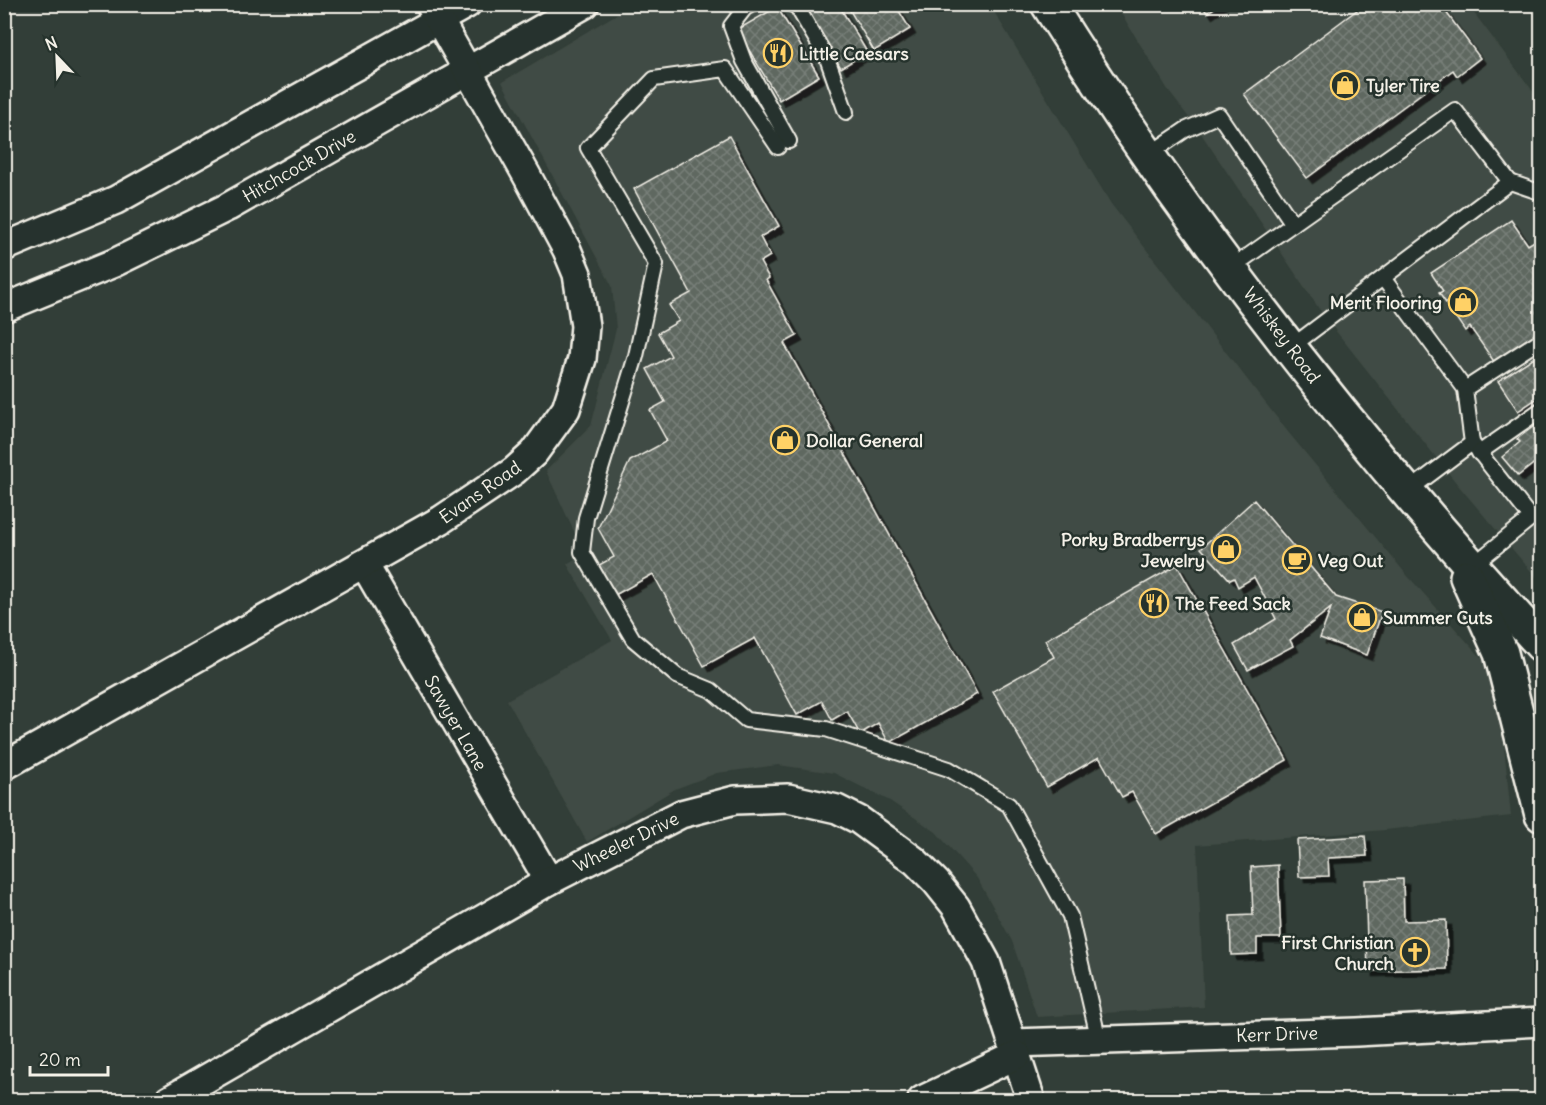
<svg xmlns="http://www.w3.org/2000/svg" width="1546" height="1105" font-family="Delius,sans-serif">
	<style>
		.built { fill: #404b44 }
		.building { fill: url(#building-cross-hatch); stroke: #f4f1e8; stroke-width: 1.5; filter: url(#shadow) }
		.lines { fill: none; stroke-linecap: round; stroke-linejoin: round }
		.lane-casing { stroke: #f4f1e8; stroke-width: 18 }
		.street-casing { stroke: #f4f1e8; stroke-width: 32 }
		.secondary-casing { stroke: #f4f1e8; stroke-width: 38 }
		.lane { stroke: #26332d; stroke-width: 14 }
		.street { stroke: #26332d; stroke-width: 27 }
		.secondary { stroke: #26332d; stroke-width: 33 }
		.labels { text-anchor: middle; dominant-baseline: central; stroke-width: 5; stroke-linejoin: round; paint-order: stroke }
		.poi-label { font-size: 18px; font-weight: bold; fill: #f4f1e8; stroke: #26332d; text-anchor: start }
		.street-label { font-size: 18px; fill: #f4f1e8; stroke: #26332d }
	</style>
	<defs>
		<pattern id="building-cross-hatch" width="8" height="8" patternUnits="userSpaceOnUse" patternTransform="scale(1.5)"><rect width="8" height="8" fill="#5f6861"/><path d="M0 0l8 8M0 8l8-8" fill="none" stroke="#777e78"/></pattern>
		<filter id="shadow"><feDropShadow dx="5.5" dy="5.5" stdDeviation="0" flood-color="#0009"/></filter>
	</defs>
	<rect width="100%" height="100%" fill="#323e38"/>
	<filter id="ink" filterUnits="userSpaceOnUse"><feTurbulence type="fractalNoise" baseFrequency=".0167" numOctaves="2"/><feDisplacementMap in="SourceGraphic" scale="12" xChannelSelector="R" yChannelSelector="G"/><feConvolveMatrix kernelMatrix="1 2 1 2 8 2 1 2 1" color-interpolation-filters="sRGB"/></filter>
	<g filter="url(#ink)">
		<g class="built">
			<path d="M632 5H990L1111 204 1288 432 1406 574 1497 675 1511 816 1385 830 1197 845 1204 1007 1037 1017 1012 941 977 878 936 832 890 801 834 773 778 765 717 773 675 789 587 842 507 700 612 640 567 564 584 553 546 471 591 426 616 329 612 286 502 82Z"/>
			<path d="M1116 5H1468L1541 102V583L1458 485 1324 316 1200 132 1170 93Z"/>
		</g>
		<g class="building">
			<path d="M803 4H838L867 52 841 68Z"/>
			<path d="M846 4H887L890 9 896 6 910 29 874 51Z"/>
			<path d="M1201 4H1220L1207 13Z"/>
			<path d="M1365 4H1440L1480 58 1457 76 1453 70 1307 178 1244 94Z"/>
			<path d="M777 7 819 76 779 100 737 30Z"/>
			<path d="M729 136 779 226 760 237 770 256 760 262 769 278 766 280 797 336 784 343 977 694 889 743 878 723 860 734 847 711 832 720 822 701 797 715 755 638 704 666 653 574 615 595 599 565 614 557 598 528 630 461 667 441 650 410 665 402 647 369 671 356 658 333 679 321 669 305 691 293 634 189Z"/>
			<path d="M1511 220 1528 245 1542 236V332L1495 363 1470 327 1465 331 1439 293 1443 291 1431 273Z"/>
			<path d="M1542 352V395L1518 411 1498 381Z"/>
			<path d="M1542 420V467L1537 461 1518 476 1502 457 1520 442 1517 439Z"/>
			<path d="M1254 500 1336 597 1382 612 1367 655 1320 638 1331 608 1290 640 1293 646 1248 670 1234 645 1276 619 1254 577 1238 587 1234 578 1230 580 1201 548Z"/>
			<path d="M1177 565 1287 760 1156 834 1132 792 1122 797 1099 757 1047 787 993 691 1054 657 1045 640Z"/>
			<path d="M1365 836 1367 856 1328 858 1329 876 1299 877 1297 840Z"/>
			<path d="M1278 865 1281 938H1257V954L1231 955 1230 916 1253 915 1251 867Z"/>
			<path d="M1403 879 1404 921 1446 920 1447 969 1368 971 1365 880Z"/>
		</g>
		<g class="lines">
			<g class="lane-casing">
				<g id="lane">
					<path d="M753 4 745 8 731 26 744 61 789 141"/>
					<path d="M791 4 797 7 827 58 846 112"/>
					<path d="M778 147 725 69 654 79 588 148 656 264 636 356 586 518 582 552 633 639 677 676 711 690 746 720 826 729 949 769 1009 805 1070 916 1099 1041"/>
					<path d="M1148 155 1185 130 1219 115 1293 224 1231 268"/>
					<path d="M1510 182 1542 193"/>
					<path d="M1383 278 1465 389 1472 443 1408 491"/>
					<path d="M1291 347 1510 182 1455 110 1293 224"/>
					<path d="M1465 389 1542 339"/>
					<path d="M1472 443 1531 518 1472 566"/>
					<path d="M1479 453 1542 409"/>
				</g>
			</g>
			<g class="street-casing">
				<g id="street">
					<path d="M4 247 116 200 467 4"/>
					<path d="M4 308 114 263 228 207 585 4"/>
					<path d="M364 564 549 881"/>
					<path d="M4 766 441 520 514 471 534 453 566 409 582 359 585 326 577 274 567 250 526 174 430 4"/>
					<path d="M1013 1043 1357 1032 1542 1022"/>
					<path d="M169 1100 549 881 681 814 735 800 788 798 837 809 859 820 915 861 936 882 956 907 986 962 1031 1100"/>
					<path d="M922 1100 1017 1055"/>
				</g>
			</g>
			<g class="secondary-casing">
				<g id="secondary">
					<path d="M1048 4C1191 233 1360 446 1542 645"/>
					<path d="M1467 577 1501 653 1542 815"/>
				</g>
			</g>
			<use href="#lane" class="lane"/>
			<use href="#street" class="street"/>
			<use href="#secondary" class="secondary"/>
		</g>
	</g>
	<defs>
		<g id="restaurant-ring" transform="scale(1.5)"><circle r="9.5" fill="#26332d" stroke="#ffd166" stroke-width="1.5"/><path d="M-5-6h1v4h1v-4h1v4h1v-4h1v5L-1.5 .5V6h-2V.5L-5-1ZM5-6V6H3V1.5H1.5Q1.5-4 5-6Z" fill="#ffd166"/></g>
		<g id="shop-ring" transform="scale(1.5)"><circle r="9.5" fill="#26332d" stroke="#ffd166" stroke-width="1.5"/><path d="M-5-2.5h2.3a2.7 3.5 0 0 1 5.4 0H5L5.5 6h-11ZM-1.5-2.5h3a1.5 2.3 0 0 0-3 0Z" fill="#ffd166"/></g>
		<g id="cafe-ring" transform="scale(1.5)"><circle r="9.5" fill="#26332d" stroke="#ffd166" stroke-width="1.5"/><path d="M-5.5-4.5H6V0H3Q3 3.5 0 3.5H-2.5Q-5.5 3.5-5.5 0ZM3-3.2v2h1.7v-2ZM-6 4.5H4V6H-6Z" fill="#ffd166"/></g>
		<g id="church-ring" transform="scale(1.5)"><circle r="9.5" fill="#26332d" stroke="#ffd166" stroke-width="1.5"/><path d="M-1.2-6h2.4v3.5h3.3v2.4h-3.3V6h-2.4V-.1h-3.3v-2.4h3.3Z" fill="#ffd166"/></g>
	</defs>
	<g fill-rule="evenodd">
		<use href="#restaurant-ring" x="778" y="53"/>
		<use href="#shop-ring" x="1345" y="85"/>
		<use href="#shop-ring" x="1463" y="302"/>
		<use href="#shop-ring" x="785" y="440"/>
		<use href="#shop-ring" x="1226" y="549"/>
		<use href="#cafe-ring" x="1297" y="560"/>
		<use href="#restaurant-ring" x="1154" y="603"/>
		<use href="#shop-ring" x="1362" y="617"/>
		<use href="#church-ring" x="1415" y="952"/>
	</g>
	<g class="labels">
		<g class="poi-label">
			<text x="799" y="53">Little Caesars</text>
			<text x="1366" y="85">Tyler Tire</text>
			<text x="1442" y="302" text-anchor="end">Merit Flooring</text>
			<text x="806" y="440">Dollar General</text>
			<text x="1205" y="539" text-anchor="end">Porky Bradberrys<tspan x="1205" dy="21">Jewelry</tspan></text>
			<text x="1318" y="560">Veg Out</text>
			<text x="1175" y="603">The Feed Sack</text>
			<text x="1383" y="617">Summer Cuts</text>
			<text x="1394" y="942" text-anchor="end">First Christian<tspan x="1394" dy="21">Church</tspan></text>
		</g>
		<g class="street-label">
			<text transform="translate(299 166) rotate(-30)">Hitchcock Drive</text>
			<text transform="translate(1282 335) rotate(53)">Whiskey Road</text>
			<text transform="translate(480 492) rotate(-35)">Evans Road</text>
			<text transform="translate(456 723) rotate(60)">Sawyer Lane</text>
			<text transform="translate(626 842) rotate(-26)">Wheeler Drive</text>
			<text transform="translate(1277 1034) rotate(-2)">Kerr Drive</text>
		</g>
	</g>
	<rect width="1546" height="1105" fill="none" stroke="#26332d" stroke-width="24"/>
	<rect x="12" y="12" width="1522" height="1081" fill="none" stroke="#f4f1e8" stroke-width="2" filter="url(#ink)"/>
	<g transform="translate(57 57) rotate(337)" stroke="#26332d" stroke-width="4.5" paint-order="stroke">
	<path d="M0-4.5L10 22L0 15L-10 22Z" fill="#f4f1e8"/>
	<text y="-9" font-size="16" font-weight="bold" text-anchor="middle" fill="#f4f1e8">N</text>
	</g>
	<path d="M30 1066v9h78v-9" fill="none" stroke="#f4f1e8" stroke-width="3"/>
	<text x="39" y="1066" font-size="18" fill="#f4f1e8" stroke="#26332d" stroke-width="4.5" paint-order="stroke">20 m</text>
</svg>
